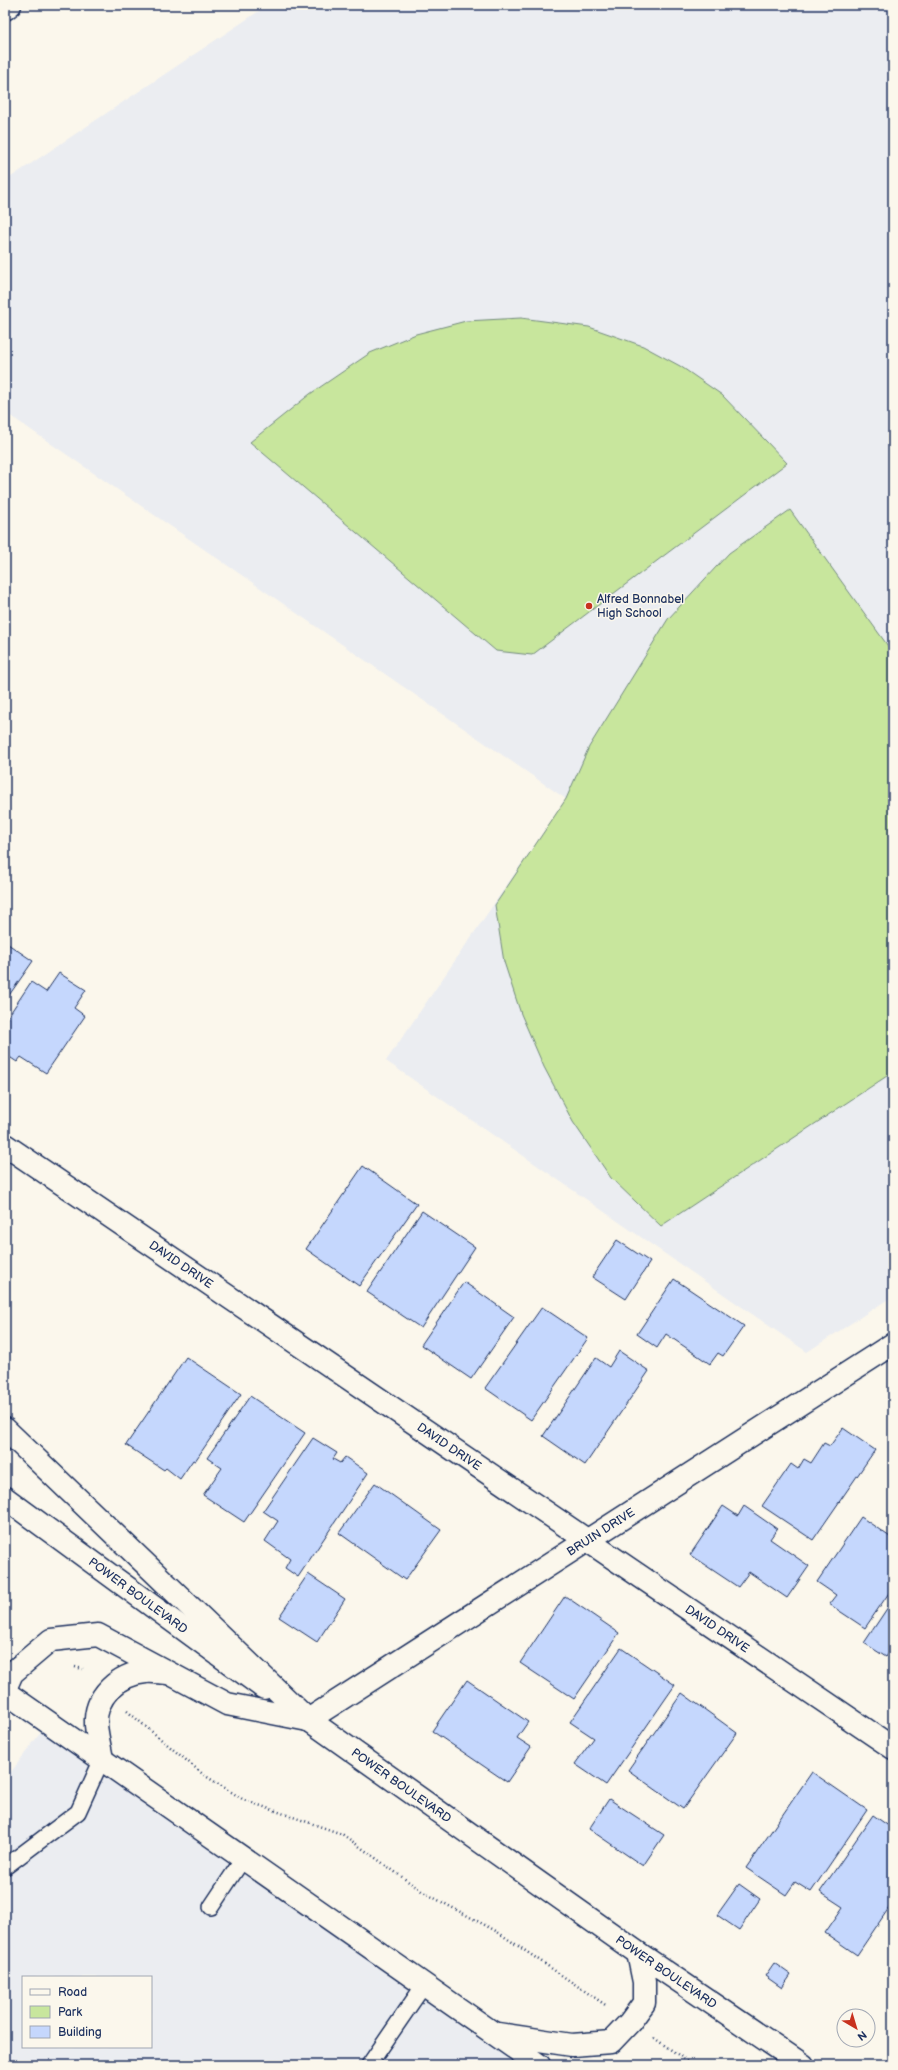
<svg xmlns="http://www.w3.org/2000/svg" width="898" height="2070" font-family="'Balsamiq Sans',sans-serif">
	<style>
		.built { fill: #ebedf1; fill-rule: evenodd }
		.green { fill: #c8e69d; stroke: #728a7e }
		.building { fill: #c5d7fd; stroke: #1b2f5e }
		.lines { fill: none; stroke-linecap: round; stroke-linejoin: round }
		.lane-casing { stroke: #1b2f5e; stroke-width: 18 }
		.street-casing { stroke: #1b2f5e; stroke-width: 25 }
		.secondary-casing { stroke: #1b2f5e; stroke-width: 25 }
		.highway-casing { stroke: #1b2f5e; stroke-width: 25 }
		.path { stroke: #1b2f5e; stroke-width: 2.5; stroke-dasharray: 1 3; stroke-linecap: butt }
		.lane { stroke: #fbf7ec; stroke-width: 15 }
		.street { stroke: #fbf7ec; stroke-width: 22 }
		.secondary { stroke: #fbf7ec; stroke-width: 22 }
		.highway { stroke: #fbf7ec; stroke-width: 22 }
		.poi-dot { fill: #c8321e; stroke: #fbf7ec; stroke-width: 1.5 }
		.labels { text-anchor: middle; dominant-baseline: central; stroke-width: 3; stroke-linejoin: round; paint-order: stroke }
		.poi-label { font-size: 12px; fill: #1b2f5e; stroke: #fbf7ec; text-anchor: start }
		.street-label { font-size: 12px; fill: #1b2f5e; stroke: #fbf7ec }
	</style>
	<rect width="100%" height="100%" fill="#fbf7ec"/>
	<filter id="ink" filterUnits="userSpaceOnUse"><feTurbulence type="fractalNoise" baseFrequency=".025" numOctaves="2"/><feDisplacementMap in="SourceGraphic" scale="8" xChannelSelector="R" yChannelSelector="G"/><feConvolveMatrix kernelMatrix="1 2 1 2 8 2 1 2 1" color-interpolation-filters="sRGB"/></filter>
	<g filter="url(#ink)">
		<g class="built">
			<path d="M268 5H893V1296L807 1352 386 1061 566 799 5 412V181Z"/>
			<path d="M41 1732 517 2065H5V1780ZM23 1977H151V2047H23Z"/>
		</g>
		<g class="green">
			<path d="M521 318 589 327 643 346 680 366 722 395 787 463 532 655 496 651 250 442 310 394 370 353 416 334 466 321Z"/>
			<path d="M790 510 893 653V1072L661 1226 611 1178 573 1122 544 1067 521 1014 504 962 495 905 566 799 589 747 668 619 729 553Z"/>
		</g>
		<g class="building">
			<path d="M5 942 33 961 5 1001Z"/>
			<path d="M59 973 86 990 74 1008 85 1016 46 1073 21 1057 17 1062 5 1054V1021L31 982 46 992Z"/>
			<path d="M363 1166 417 1204 359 1286 306 1249Z"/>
			<path d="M422 1211 475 1247 421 1328 367 1292Z"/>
			<path d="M617 1240 650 1262 626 1299 592 1277Z"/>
			<path d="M674 1279 744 1326 723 1356 718 1353 710 1364 666 1334 657 1348 637 1334Z"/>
			<path d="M464 1282 514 1317 471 1379 421 1345Z"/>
			<path d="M542 1307 588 1338 531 1420 485 1388Z"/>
			<path d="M619 1351 649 1371 585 1465 543 1436 596 1358 609 1367Z"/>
			<path d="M186 1357 241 1394 195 1461 193 1460 180 1479 166 1468 164 1470 126 1445Z"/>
			<path d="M250 1396 305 1433 244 1522 203 1495 222 1468 207 1458Z"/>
			<path d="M843 1428 875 1450 813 1540 762 1506 791 1464 798 1469 804 1459 811 1463 824 1443 830 1446Z"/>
			<path d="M313 1438 337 1453 333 1459 340 1463 345 1457 368 1473 298 1577 285 1568 290 1559 265 1541 278 1521 263 1511Z"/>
			<path d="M375 1483 441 1530 405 1580 339 1533Z"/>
			<path d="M723 1506 738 1516 744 1506 777 1529 770 1539 809 1566 787 1598 749 1572 738 1587 690 1555Z"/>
			<path d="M861 1517 893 1539V1587L865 1628 829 1604 836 1595 817 1582Z"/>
			<path d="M308 1574 345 1599 317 1642 279 1617Z"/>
			<path d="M565 1596 619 1633 574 1699 520 1663Z"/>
			<path d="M892 1601 893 1656 889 1653 886 1657 864 1643Z"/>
			<path d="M621 1648 675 1685 606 1785 575 1764 594 1738 570 1722Z"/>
			<path d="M467 1680 528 1722 517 1738 531 1747 507 1782 432 1731Z"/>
			<path d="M682 1693 737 1733 683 1809 628 1770Z"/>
			<path d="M812 1772 867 1810 811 1892 795 1882 786 1895 746 1868Z"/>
			<path d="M609 1799 664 1835 643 1866 589 1829Z"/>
			<path d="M873 1815 893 1829V1902L857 1955 825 1933 843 1907 820 1892Z"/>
			<path d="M739 1884 760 1899 739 1930 717 1915Z"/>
			<path d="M774 1963 791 1975 782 1988 765 1976Z"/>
		</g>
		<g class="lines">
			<g class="lane-casing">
				<g id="lane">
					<path d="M5 1867 78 1812 102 1759"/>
					<path d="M211 1907 243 1859"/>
					<path d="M369 2065 424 1985"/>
				</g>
			</g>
			<g class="street-casing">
				<g id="street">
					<path id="s1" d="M5 1145 893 1748"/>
					<path id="s2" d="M308 1720 893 1344"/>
				</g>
			</g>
			<g class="secondary-casing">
				<g id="secondary">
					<path id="s3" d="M5 1498 264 1688"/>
					<path d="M5 1689 12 1673 51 1640 98 1635 227 1704 308 1720"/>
					<path d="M5 1692 539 2065"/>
					<path id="s4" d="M292 1708 638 1953 803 2065"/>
					<path d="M102 1759C100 1748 97 1736 96 1725 94 1696 119 1674 146 1672 153 1671 161 1673 168 1673"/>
					<path d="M498 2034 572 2045 611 2042 630 2022 644 2003V1982L638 1953"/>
				</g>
			</g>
			<g class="highway-casing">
				<g id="highway">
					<path d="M5 9 10 5"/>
					<path d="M5 1429 308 1720"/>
				</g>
			</g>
			<g class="path">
				<path d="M75 1667 83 1669"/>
				<path d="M127 1711 204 1775 244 1800 342 1834 423 1892 496 1931 607 2006"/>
				<path d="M654 2038 693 2065"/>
			</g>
			<use href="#lane" class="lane"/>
			<use href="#street" class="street"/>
			<use href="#secondary" class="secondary"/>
			<use href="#highway" class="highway"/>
		</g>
	</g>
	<circle class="poi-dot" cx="589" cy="606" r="4"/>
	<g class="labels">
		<g class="poi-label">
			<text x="597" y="599">Alfred Bonnabel<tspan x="597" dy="14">High School</tspan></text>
		</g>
		<g class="street-label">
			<text stroke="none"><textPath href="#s1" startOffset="213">DAVID DRIVE</textPath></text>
			<text stroke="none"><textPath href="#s1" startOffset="537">DAVID DRIVE</textPath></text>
			<text stroke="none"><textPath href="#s2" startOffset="348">BRUIN DRIVE</textPath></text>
			<text stroke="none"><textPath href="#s3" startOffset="165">POWER BOULEVARD</textPath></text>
			<text stroke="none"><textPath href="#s1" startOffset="861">DAVID DRIVE</textPath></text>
			<text stroke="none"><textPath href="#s4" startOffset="134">POWER BOULEVARD</textPath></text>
			<text stroke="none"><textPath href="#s4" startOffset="458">POWER BOULEVARD</textPath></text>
		</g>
	</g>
	<rect width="898" height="2070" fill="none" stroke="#fbf7ec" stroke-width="20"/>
	<rect x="10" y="10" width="878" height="2050" fill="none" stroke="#1b2f5e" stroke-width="1.5" filter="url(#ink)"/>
	<rect x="22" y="1976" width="130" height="72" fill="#fbf7ec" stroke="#a1a7b3"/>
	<rect x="30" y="1989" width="20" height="6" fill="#fbf7ec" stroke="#a1a7b3"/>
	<text x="58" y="1996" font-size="12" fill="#1b2f5e">Road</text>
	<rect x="30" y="2006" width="20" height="12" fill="#c8e69d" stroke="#a1a7b3"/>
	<text x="58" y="2016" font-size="12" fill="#1b2f5e">Park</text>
	<rect x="30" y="2026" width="20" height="12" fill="#c5d7fd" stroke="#a1a7b3"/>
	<text x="58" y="2036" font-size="12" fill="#1b2f5e">Building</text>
	<g transform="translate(856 2028) rotate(142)"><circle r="19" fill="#fbf7ec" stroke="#a1a7b3"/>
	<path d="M0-3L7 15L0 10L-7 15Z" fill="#c8321e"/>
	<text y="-6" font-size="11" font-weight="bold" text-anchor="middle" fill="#1b2f5e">N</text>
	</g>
</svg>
